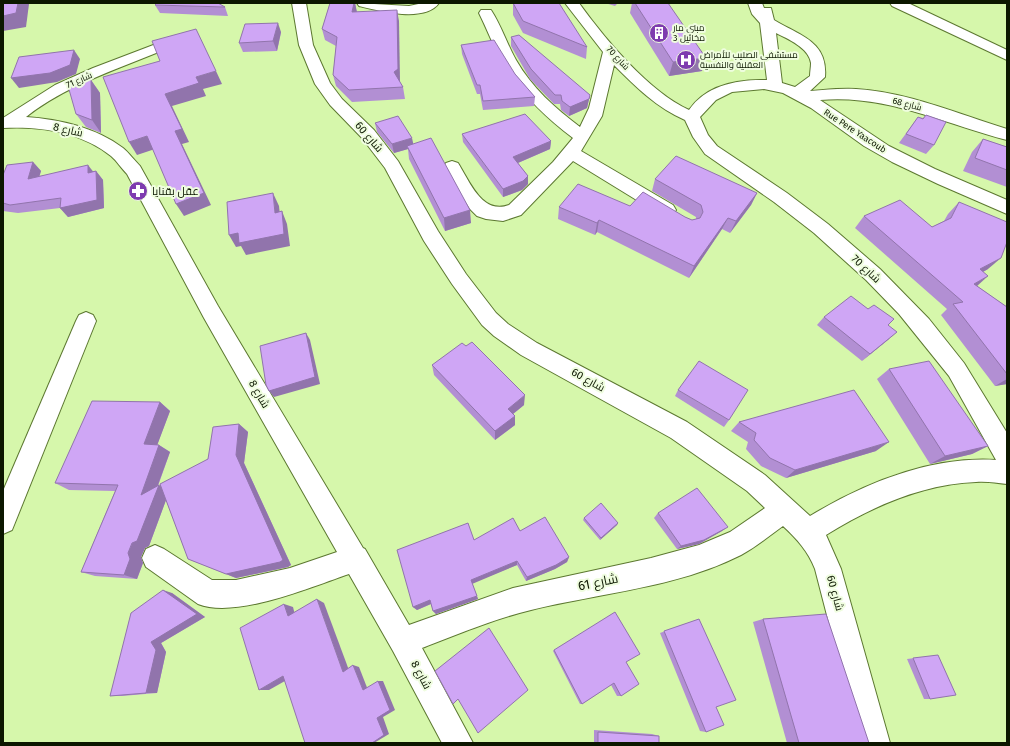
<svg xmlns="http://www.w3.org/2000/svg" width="1010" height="746" font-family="'Fira Sans',Cairo,sans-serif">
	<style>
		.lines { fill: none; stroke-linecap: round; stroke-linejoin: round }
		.minor-casing { stroke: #5c7830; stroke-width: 2 }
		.minor { fill: #fff; fill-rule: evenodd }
		.wall { fill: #b28fd3 }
		.shaded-wall { fill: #9174ac }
		.building { fill: #cfa6f5; stroke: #9174ac }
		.labels { text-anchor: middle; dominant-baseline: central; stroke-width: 4; stroke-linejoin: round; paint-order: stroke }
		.far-poi-label { font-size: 9px; fill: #0c1700; stroke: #effddf; text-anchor: start }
		.far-street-label { font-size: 9px; fill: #0c1700; stroke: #effddf }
		.street-label { font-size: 11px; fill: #0c1700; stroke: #effddf }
		.poi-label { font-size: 11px; fill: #0c1700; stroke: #effddf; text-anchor: start }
		.near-street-label { font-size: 13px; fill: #0c1700; stroke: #effddf }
	</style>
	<rect width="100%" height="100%" fill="#d6f7ab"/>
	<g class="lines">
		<g class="minor-casing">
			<g id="minor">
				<path d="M292 3H306L313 45 330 83 342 99 374 130 398 161 438 231 466 274 496 313 508 324 537 343 687 422 765 475 810 516C865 483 931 456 996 460L949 376 899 314 866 280 814 233 774 202 705 154 693 137 685 120C657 108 636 87 614 65L602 116 581 151 673 205 676 210 673 215 667 217 661 215 573 161 521 215 503 221 486 219 477 216 470 209 443 167 446 163 452 161 458 163C470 182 482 215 509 205L553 162 573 138C544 116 519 92 501 60 493 45 487 29 479 13L481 10H491C501 25 507 44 516 60 532 88 555 108 580 127L589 108 603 52 565 3H579C605 39 648 91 689 110 706 85 738 79 767 80L760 23 752 14 748 3H762L764 8H771L774 20C800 36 828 41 825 77L810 91C825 90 840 88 856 89 908 92 958 114 1007 129V140C944 124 887 94 820 100L889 146 935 169 1007 200V214L938 184 892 162 864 146 811 108 783 93 764 89 732 92 716 100 700 117 708 135 717 146 787 193 828 224 880 269 929 319 964 363 1007 433V484C997 483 986 481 976 482 922 484 871 507 826 535L841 569 890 743H860L815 569C808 551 797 539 783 526 769 536 756 547 741 555 676 588 600 593 531 610 494 619 458 634 422 648L473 743H442L393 651 349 574C311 587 236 619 198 604L146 567 142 558 146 549 155 545 164 549 212 580H236L290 568 337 552 204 318 127 174C121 168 117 161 111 156 81 132 40 126 3 128V118L55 85 93 68 156 44 161 45 163 48 161 51C115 70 65 86 26 117 59 119 97 128 123 148 129 153 134 160 140 166L218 306 363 548 365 549 409 625 513 588 651 558 699 545 730 532 765 508 747 491 671 438 521 355 494 336 482 325 452 284 424 241 385 168 362 138 330 105 315 84 299 45ZM776 33C788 39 809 48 811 63 811 67 810 72 810 76L795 87 782 83Z"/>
				<path d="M357 3 409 6 423 3H439C425 23 379 11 359 6Z"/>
				<path d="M890 3H908L1007 50V60L892 6Z"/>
				<path d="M86 312 93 315 96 321 12 530 3 534V491L76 321 79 315Z"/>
			</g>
		</g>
		<use href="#minor" class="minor"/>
	</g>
	<g class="wall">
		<path d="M330 3H355L357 12 399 21V81L403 87 405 99 352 102 336 86 333 75 336 46 325 40 322 29Z"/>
		<path d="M513 3 587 47 586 59 523 33 513 15Z"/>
		<path d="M605 3H618L615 6Z"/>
		<path d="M632 3H668L702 71 669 76 630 13Z"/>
		<path d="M155 5 225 7 228 16 160 13Z"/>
		<path d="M281 32 277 51 243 52 239 43Z"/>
		<path d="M511 37 590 95 587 108 569 116 561 110 560 104H554L530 79 511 46Z"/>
		<path d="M461 45 515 74 535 97 534 106 483 110 480 94H477L462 54Z"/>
		<path d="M91 80 100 93 101 133 86 127 76 114Z"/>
		<path d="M926 115 934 145 926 154 899 143 918 117 923 118Z"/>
		<path d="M375 123 413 144 471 223 445 231 409 159 408 149 394 153 377 132Z"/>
		<path d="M462 134 551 141 550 149 518 163 528 176V184L522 190 503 197 463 142Z"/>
		<path d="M983 139 1007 147V187L963 171 972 152Z"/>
		<path d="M33 162 41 171 39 176 96 171 103 180 104 208 68 217 60 208 18 213 3 211V175Z"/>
		<path d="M655 179 757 193 751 205 730 233 722 229 689 278 597 232 595 235 558 219 559 207 630 206 685 217 692 220 696 219V217L652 191Z"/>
		<path d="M959 202 988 269 983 272 977 286 1007 307V384L995 386 941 315 947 309 855 228 864 216 932 227 944 221 948 214Z"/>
		<path d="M868 309 888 325 889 339 862 361 817 325 824 317Z"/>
		<path d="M432 365 524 405 513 414 515 425 495 440 434 375Z"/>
		<path d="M889 369 988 446 972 454 930 464 877 379Z"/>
		<path d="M678 390 729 420 724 427 675 396Z"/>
		<path d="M160 402 170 411 157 445H159L170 452 158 486 162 487 208 459 239 424 248 432 244 463 291 565 288 567 236 578 188 559 166 500 149 546 145 548 141 557 143 563 137 579 95 576 81 572 115 491 69 490 55 483Z"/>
		<path d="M739 422 876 451 786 478 761 466 746 449 748 442 731 431Z"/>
		<path d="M658 513 722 531 699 544 677 549 654 518Z"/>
		<path d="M584 518 618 523 617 525 600 540 583 520Z"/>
		<path d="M520 531 569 557 567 562 555 569 526 581 517 565 472 583 478 599 436 614 433 611 431 604 417 610 413 607 474 540Z"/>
		<path d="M172 593 205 617 161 643 166 652 157 693 122 696H110Z"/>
		<path d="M699 619 716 707 706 732 700 731 660 633Z"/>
		<path d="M763 619 869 743H787L753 622Z"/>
		<path d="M554 650 626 662 621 696H617L611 685 582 704H580L553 651Z"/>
		<path d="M932 656 930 699H924L907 659Z"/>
		<path d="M594 730 652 734 659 736V743H594Z"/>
	</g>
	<g class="shaded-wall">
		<path d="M18 3H28L29 4 26 27 3 31V16Z"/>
		<path d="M354 3H355L357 13 352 12Z"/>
		<path d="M397 10 399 21 400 81 396 83 394 72Z"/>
		<path d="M278 23 281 32 277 51 273 41Z"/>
		<path d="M74 50 80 59 76 74 57 82 19 88 11 78Z"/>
		<path d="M706 58 702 71 669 76 673 62Z"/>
		<path d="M216 71 222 84 203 89 206 96 172 106 189 142 182 144 211 205 184 216 176 204 175 131 165 94 196 77Z"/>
		<path d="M91 80 100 93 101 133 92 120Z"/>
		<path d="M590 95 587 108 569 116 570 107Z"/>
		<path d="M147 136 155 149 137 155 129 142Z"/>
		<path d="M412 138 414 147 407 146 408 149 394 153 392 144Z"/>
		<path d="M551 141 550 149 513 165V157Z"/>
		<path d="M33 162 41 171 36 188 28 179Z"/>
		<path d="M88 165 95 174 88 173Z"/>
		<path d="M96 171 103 180 104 208 68 217 60 208Z"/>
		<path d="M528 176V184L522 190 503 197V189Z"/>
		<path d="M273 193 279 206 281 225 275 213Z"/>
		<path d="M757 193 751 205 730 233 736 221Z"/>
		<path d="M470 210 471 223 445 231 444 218Z"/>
		<path d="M282 211 287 224 290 246 246 255 241 246 236 247 229 235Z"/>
		<path d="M728 218 722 229 689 278 694 266Z"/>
		<path d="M599 220 597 232 595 235 597 223Z"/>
		<path d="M1001 258 988 269 968 280 980 269Z"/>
		<path d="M988 276 976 287 974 284Z"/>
		<path d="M897 332 889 339 862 361 870 354Z"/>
		<path d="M306 333 310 340 320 384 274 397 269 391Z"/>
		<path d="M1007 379V384L995 386Z"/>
		<path d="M525 395 524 405 508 418V409Z"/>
		<path d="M160 402 170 411 155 451 144 444Z"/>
		<path d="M515 416V425L495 440V431Z"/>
		<path d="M239 424 248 432 244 463 291 565 288 567 236 578 226 574 236 455Z"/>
		<path d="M889 442 876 451 786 478 795 470Z"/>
		<path d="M159 445 170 452 152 501 141 495Z"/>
		<path d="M988 446 972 454 930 464 945 456Z"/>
		<path d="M159 485 169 492 149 546 145 548 141 557 143 563 137 579 124 575 128 553Z"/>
		<path d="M618 523 617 525 600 540 601 538Z"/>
		<path d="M728 527 722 531 699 544 677 549 681 546Z"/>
		<path d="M569 557 567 562 555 569 526 581 527 577Z"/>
		<path d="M517 561V565L472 584 471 580Z"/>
		<path d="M163 590 172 593 205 617 161 643 166 652 157 693H146L151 642Z"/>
		<path d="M477 596 478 599 436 614 433 611Z"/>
		<path d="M317 599 324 603 350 673 343 672Z"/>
		<path d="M430 600 433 603 417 610 413 607Z"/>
		<path d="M284 604 293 607 296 619 288 616Z"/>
		<path d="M353 665 359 667 368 690H363Z"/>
		<path d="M283 676 292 677 269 690H259Z"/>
		<path d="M378 681H383L395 710 383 717 389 734 374 743H372L377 718Z"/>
	</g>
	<g class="building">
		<path d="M3 3H18L16 13 3 16Z"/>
		<path d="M157 3H218L225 7 155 5Z"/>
		<path d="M330 3H354L352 12 397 10 398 69 394 72 403 87 349 90 333 75 337 37 322 29Z"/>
		<path d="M513 3H559L587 47 523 21Z"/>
		<path d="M635 3H668L706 58 673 62Z"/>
		<path d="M278 23 273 41 239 43 245 24Z"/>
		<path d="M196 29 216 71 196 77 199 83 165 94 182 129 175 131 204 193 176 204 147 136 129 142 103 77 160 61 152 41Z"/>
		<path d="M519 35 590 95 589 99 570 107 562 101 561 95H555L531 69 511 37Z"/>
		<path d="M494 40 515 74 535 97 483 101 480 85H477L461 45Z"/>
		<path d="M74 50 70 65 50 73 11 78 19 57Z"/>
		<path d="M91 80 92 120 76 114 68 86Z"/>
		<path d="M525 114 551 141 513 157 528 176 523 181 503 189 462 134Z"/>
		<path d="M926 115 946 122 934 145 906 134 918 117 923 119Z"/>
		<path d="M398 116 412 138 392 144 375 123Z"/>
		<path d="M431 138 470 210 444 218 407 146Z"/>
		<path d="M983 139 1007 147V170L975 158Z"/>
		<path d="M676 156 757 193 736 221 728 218 694 266 599 220 597 223 559 207 578 184 630 206 643 192 685 217 692 220 700 218 703 212 701 205 655 179Z"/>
		<path d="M33 162 28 179 88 165V173L96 171 97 200 60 208 61 198 10 205 3 203V175L7 165Z"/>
		<path d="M273 193 275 213 282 211 284 234 239 243 238 233 229 235 227 202Z"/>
		<path d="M900 200 932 227 951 218 959 202 1007 222V242L1001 258 980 269 988 276 974 284 1007 307V374L953 304 963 302 864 216Z"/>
		<path d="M851 296 868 309 874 305 894 319 888 325 897 332 870 354 824 317Z"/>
		<path d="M306 333 315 377 269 391 266 385 260 346Z"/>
		<path d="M472 342 525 395 508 409 515 416 495 431 432 365 462 343 466 346Z"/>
		<path d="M699 361 748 390 729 420 678 390Z"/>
		<path d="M929 361 988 446 945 456 889 369Z"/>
		<path d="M854 390 889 442 795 470 770 458 754 440 756 433 739 422Z"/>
		<path d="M92 401 160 402 144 444 159 445 141 495 159 485 137 541 132 543 128 553 130 559 124 575 81 572 118 485 55 483Z"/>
		<path d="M239 424 236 455 283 560 280 562 226 574 188 559 160 484 208 459 213 427Z"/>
		<path d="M697 488 728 527 704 540 681 546 658 513Z"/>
		<path d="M601 503 618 523 601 538 584 518Z"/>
		<path d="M545 517 569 557 556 565 527 577 517 561 471 580 477 596 433 611 430 600 413 607 397 550 468 523 474 540 513 518 520 531Z"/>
		<path d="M163 590 197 614 151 642 156 650 146 693 110 696 131 613Z"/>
		<path d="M317 599 343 672 353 665 363 690 378 681 390 710 377 718 384 735 372 743H305L283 676 259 690 240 628 284 604 288 616Z"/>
		<path d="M615 612 640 654 626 662 639 684 621 696 614 683 582 704 554 650Z"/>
		<path d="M826 614 869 743H799L763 619Z"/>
		<path d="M699 619 736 700 716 707 724 725 706 732 664 631Z"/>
		<path d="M489 628 528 690 478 733 458 699 453 704 435 671Z"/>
		<path d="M938 655 956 695 930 699 913 658Z"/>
		<path d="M598 732 659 736V743H598Z"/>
	</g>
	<defs>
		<g id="building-disc" transform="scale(1)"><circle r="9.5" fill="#7e3baf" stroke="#effddf"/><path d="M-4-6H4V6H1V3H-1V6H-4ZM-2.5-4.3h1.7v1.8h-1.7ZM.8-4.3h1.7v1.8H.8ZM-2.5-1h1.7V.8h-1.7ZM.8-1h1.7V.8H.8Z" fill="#fff"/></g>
		<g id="hospital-disc" transform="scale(1)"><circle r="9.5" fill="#7e3baf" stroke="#effddf"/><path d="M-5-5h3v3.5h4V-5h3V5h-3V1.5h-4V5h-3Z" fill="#fff"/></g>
		<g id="pharmacy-disc" transform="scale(1)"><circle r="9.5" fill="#7e3baf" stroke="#effddf"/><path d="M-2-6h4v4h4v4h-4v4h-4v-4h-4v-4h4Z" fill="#fff"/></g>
	</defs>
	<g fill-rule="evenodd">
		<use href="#building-disc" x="659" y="33"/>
		<use href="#hospital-disc" x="686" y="60"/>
		<use href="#pharmacy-disc" x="138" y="191"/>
	</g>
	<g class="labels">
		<g class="far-poi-label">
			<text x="673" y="28">مبنى مار<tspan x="673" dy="10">مخائيل 3</tspan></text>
			<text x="700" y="55">مستشفى الصليب للأمراض<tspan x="700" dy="10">العقلية والنفسية</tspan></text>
		</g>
		<g class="far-street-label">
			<text transform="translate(618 58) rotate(47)">شارع 70</text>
			<text transform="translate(79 80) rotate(-24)">شارع 71</text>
			<text transform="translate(907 104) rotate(14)">شارع 68</text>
			<text transform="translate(855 131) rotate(33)">Rue Pere Yaacoub</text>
		</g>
		<g class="street-label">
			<text transform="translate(68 130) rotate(13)">شارع 8</text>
			<text transform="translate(369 137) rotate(49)">شارع 60</text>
			<text transform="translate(866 269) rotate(43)">شارع 70</text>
			<text transform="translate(588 380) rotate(29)">شارع 60</text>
			<text transform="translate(259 394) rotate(60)">شارع 8</text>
			<text transform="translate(835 593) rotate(74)">شارع 60</text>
			<text transform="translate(421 675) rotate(62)">شارع 8</text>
		</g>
		<g class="poi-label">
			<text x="152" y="191">عقل بقنايا</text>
		</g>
		<g class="near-street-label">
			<text transform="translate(598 582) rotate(-12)">شارع 61</text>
		</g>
	</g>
	<rect width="1010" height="746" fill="none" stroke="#0c1700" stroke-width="8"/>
</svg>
